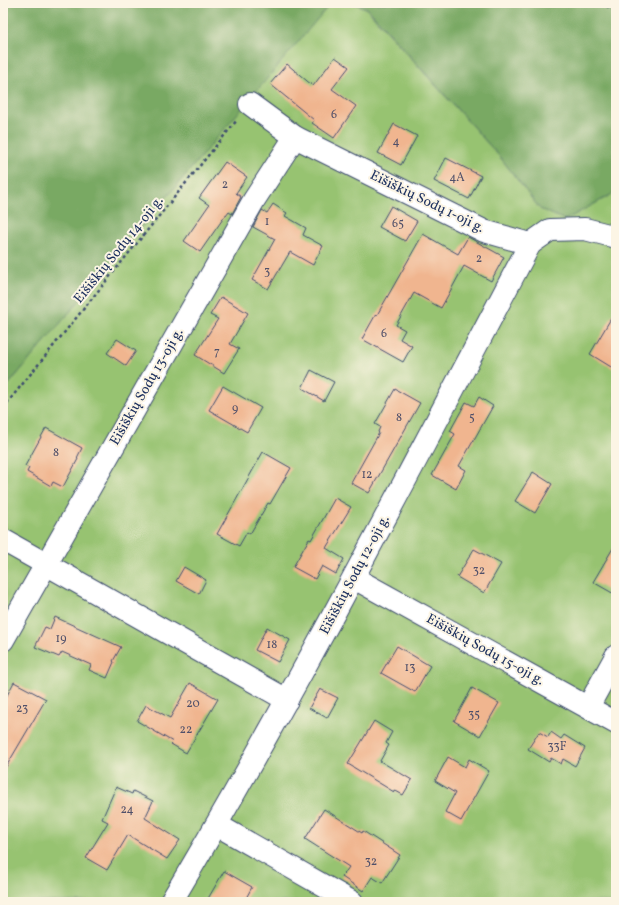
<svg xmlns="http://www.w3.org/2000/svg" width="619" height="905" font-family="Vollkorn,serif">
	<style>
		.green { fill: #97c371; stroke: #597968 }
		.forest { fill: #79a963; stroke: #4a6c60 }
		.building { fill: #f0b58f }
		.lines { fill: none; stroke-linecap: round; stroke-linejoin: round }
		.minor-casing { stroke: #3c4b6f; stroke-width: 24 }
		.path { stroke: #3c4b6f; stroke-width: 2.5; stroke-dasharray: 3 3; stroke-linecap: butt }
		.minor { stroke: #fff; stroke-width: 22 }
		.labels { text-anchor: middle; dominant-baseline: central; stroke-width: 4; stroke-linejoin: round; paint-order: stroke }
		.number-label { font-size: 12px; fill: #50506a }
		.street-label { font-size: 14px; fill: #1b2f5e; stroke: #fcf5e5 }
	</style>
	<rect width="100%" height="100%" fill="#fcf5e5"/>
	<filter id="ink" filterUnits="userSpaceOnUse"><feTurbulence type="fractalNoise" baseFrequency=".025" numOctaves="2"/><feDisplacementMap in="SourceGraphic" scale="8" xChannelSelector="R" yChannelSelector="G"/><feConvolveMatrix kernelMatrix="1 2 1 2 8 2 1 2 1" color-interpolation-filters="sRGB"/></filter>
	<filter id="wash" filterUnits="userSpaceOnUse"><feTurbulence type="fractalNoise" baseFrequency=".012" numOctaves="4" result="noise"/><feDisplacementMap in="SourceGraphic" scale="16" xChannelSelector="R" yChannelSelector="G"/><feGaussianBlur stdDeviation="0.9" result="paint"/><feColorMatrix in="noise" values="0 0 0 0 0 0 0 0 0 0 0 0 0 0 0 0 0 1.4 0 .05"/><feComposite in="paint" operator="in"/></filter>
	<g filter="url(#wash)">
		<rect width="100%" height="100%" fill="#f4e9cf"/>
		<path class="green" d="M330 3H352L366 8 500 157 540 209 565 220 616 192V902H3V391Z"/>
		<g class="forest">
			<path d="M3 3H331L3 391Z"/>
			<path d="M352 3H616V192L565 220 540 209 500 157 367 8Z"/>
		</g>
		<g id="blocks">
			<g class="building">
				<path d="M335 57 349 67 332 89 356 106 334 138 312 123 314 120 270 84 287 64 313 86Z"/>
				<path d="M394 124 417 136 401 165 378 153Z"/>
				<path d="M446 158 481 176 469 199 434 181Z"/>
				<path d="M225 162 247 177 236 193 241 197 232 214 229 212 226 216H225L200 252 184 241 209 205 199 198Z"/>
				<path d="M273 204 287 213 285 216 306 228 303 235 323 246 313 265 290 252 268 289 252 280 275 239 253 227 262 210 267 213Z"/>
				<path d="M391 206 417 221 405 241 379 227Z"/>
				<path d="M423 234 458 254 468 237 504 257 491 281 464 266 441 308 414 293 396 325 405 330 400 339 412 346 403 362 362 339 376 314 377 315Z"/>
				<path d="M221 297 248 313 230 344 239 349 224 373 195 355 218 319 210 315Z"/>
				<path d="M616 310V370L590 354Z"/>
				<path d="M117 339 136 351 126 366 107 353Z"/>
				<path d="M311 370 334 382 324 401 302 388Z"/>
				<path d="M223 386 261 408 247 432 209 410Z"/>
				<path d="M395 389 420 403 369 493 351 483 379 433 378 432 380 427 375 424Z"/>
				<path d="M479 397 493 406 459 466 466 470 456 489 432 475 455 434 450 431 466 402 474 406Z"/>
				<path d="M46 428 82 448 77 458 78 459 63 487 53 482 51 486 27 472 29 468 25 466Z"/>
				<path d="M263 452 291 468 270 504 268 503 250 534 247 532 239 546 217 534Z"/>
				<path d="M533 472 552 484 535 513 515 501Z"/>
				<path d="M335 498 351 507 326 548 344 559 336 574 322 566 315 579 293 567 309 539 311 540Z"/>
				<path d="M616 543V595L593 582Z"/>
				<path d="M474 549 501 564 484 593 457 577Z"/>
				<path d="M184 567 206 580 199 594 176 581Z"/>
				<path d="M55 617 121 647 113 661 114 662 107 678 89 670 91 665 62 652 59 657 35 647 45 627 50 629Z"/>
				<path d="M267 627 290 640 278 662 255 650Z"/>
				<path d="M397 646 430 666 415 692 381 673Z"/>
				<path d="M14 682 46 699 3 772V703Z"/>
				<path d="M190 683 218 699 186 753 171 744 173 742 137 721 146 705 170 718Z"/>
				<path d="M472 688 499 703 480 736 454 721Z"/>
				<path d="M320 689 338 698 327 718 309 708Z"/>
				<path d="M374 721 392 732 386 743 389 745 380 761 412 780 403 795 394 790V792L348 764Z"/>
				<path d="M539 732 548 737 551 732 561 739 564 735 585 748 575 766 563 759 561 764 551 758 549 762 528 749Z"/>
				<path d="M448 757 465 767 469 759 489 771 461 821 445 812 455 793 435 781Z"/>
				<path d="M116 787 132 794 133 791 153 801 145 818 180 840 167 859 128 835 107 870 86 858 108 822 102 819Z"/>
				<path d="M324 809 362 833 363 831 400 855 382 883 372 877 363 891 342 877 349 867 305 839Z"/>
				<path d="M224 871 252 887 244 902H206Z"/>
			</g>
		</g>
	</g>
	<g filter="url(#ink)">
		<use href="#blocks" fill-opacity="0" stroke="#3c4b6f" stroke-width="1"/>
		<g class="lines">
			<g class="minor-casing">
				<g id="minor">
					<path d="M250 104 295 137 484 231 530 244 550 230 585 229 616 237"/>
					<path d="M3 540 287 700"/>
					<path d="M354 578 616 723"/>
					<path d="M3 640 254 200 295 137"/>
					<path d="M588 707 616 656"/>
					<path d="M217 825 352 902"/>
					<path d="M171 902C299 687 413 465 530 244"/>
				</g>
			</g>
			<g class="path">
				<path d="M602 3 616 12"/>
				<path d="M3 408 237 120"/>
			</g>
			<use href="#minor" class="minor"/>
		</g>
	</g>
	<g class="labels">
		<g class="number-label">
			<text x="334" y="115">6</text>
			<text x="396" y="142">4</text>
			<text x="457" y="178">4A</text>
			<text x="225" y="185">2</text>
			<text x="267" y="222">1</text>
			<text x="398" y="224">65</text>
			<text x="479" y="259">2</text>
			<text x="267" y="272">3</text>
			<text x="384" y="334">6</text>
			<text x="217" y="352">7</text>
			<text x="235" y="409">9</text>
			<text x="399" y="418">8</text>
			<text x="472" y="418">5</text>
			<text x="56" y="453">8</text>
			<text x="367" y="475">12</text>
			<text x="479" y="571">32</text>
			<text x="61" y="639">19</text>
			<text x="272" y="645">18</text>
			<text x="410" y="668">13</text>
			<text x="193" y="704">20</text>
			<text x="22" y="709">23</text>
			<text x="474" y="715">35</text>
			<text x="186" y="730">22</text>
			<text x="557" y="747">33F</text>
			<text x="127" y="810">24</text>
			<text x="371" y="862">32</text>
		</g>
		<g class="street-label">
			<text transform="translate(427 202) rotate(26)">Eišiškių Sodų 1-oji g.</text>
			<text transform="translate(119 250) rotate(-51)">Eišiškių Sodų 14-oji g.</text>
			<text transform="translate(147 387) rotate(-60)">Eišiškių Sodų 13-oji g.</text>
			<text transform="translate(355 575) rotate(-62)">Eišiškių Sodų 12-oji g.</text>
			<text transform="translate(485 650) rotate(29)">Eišiškių Sodų 15-oji g.</text>
		</g>
	</g>
	<rect width="619" height="905" fill="none" stroke="#fcf5e5" stroke-width="16"/>
</svg>
